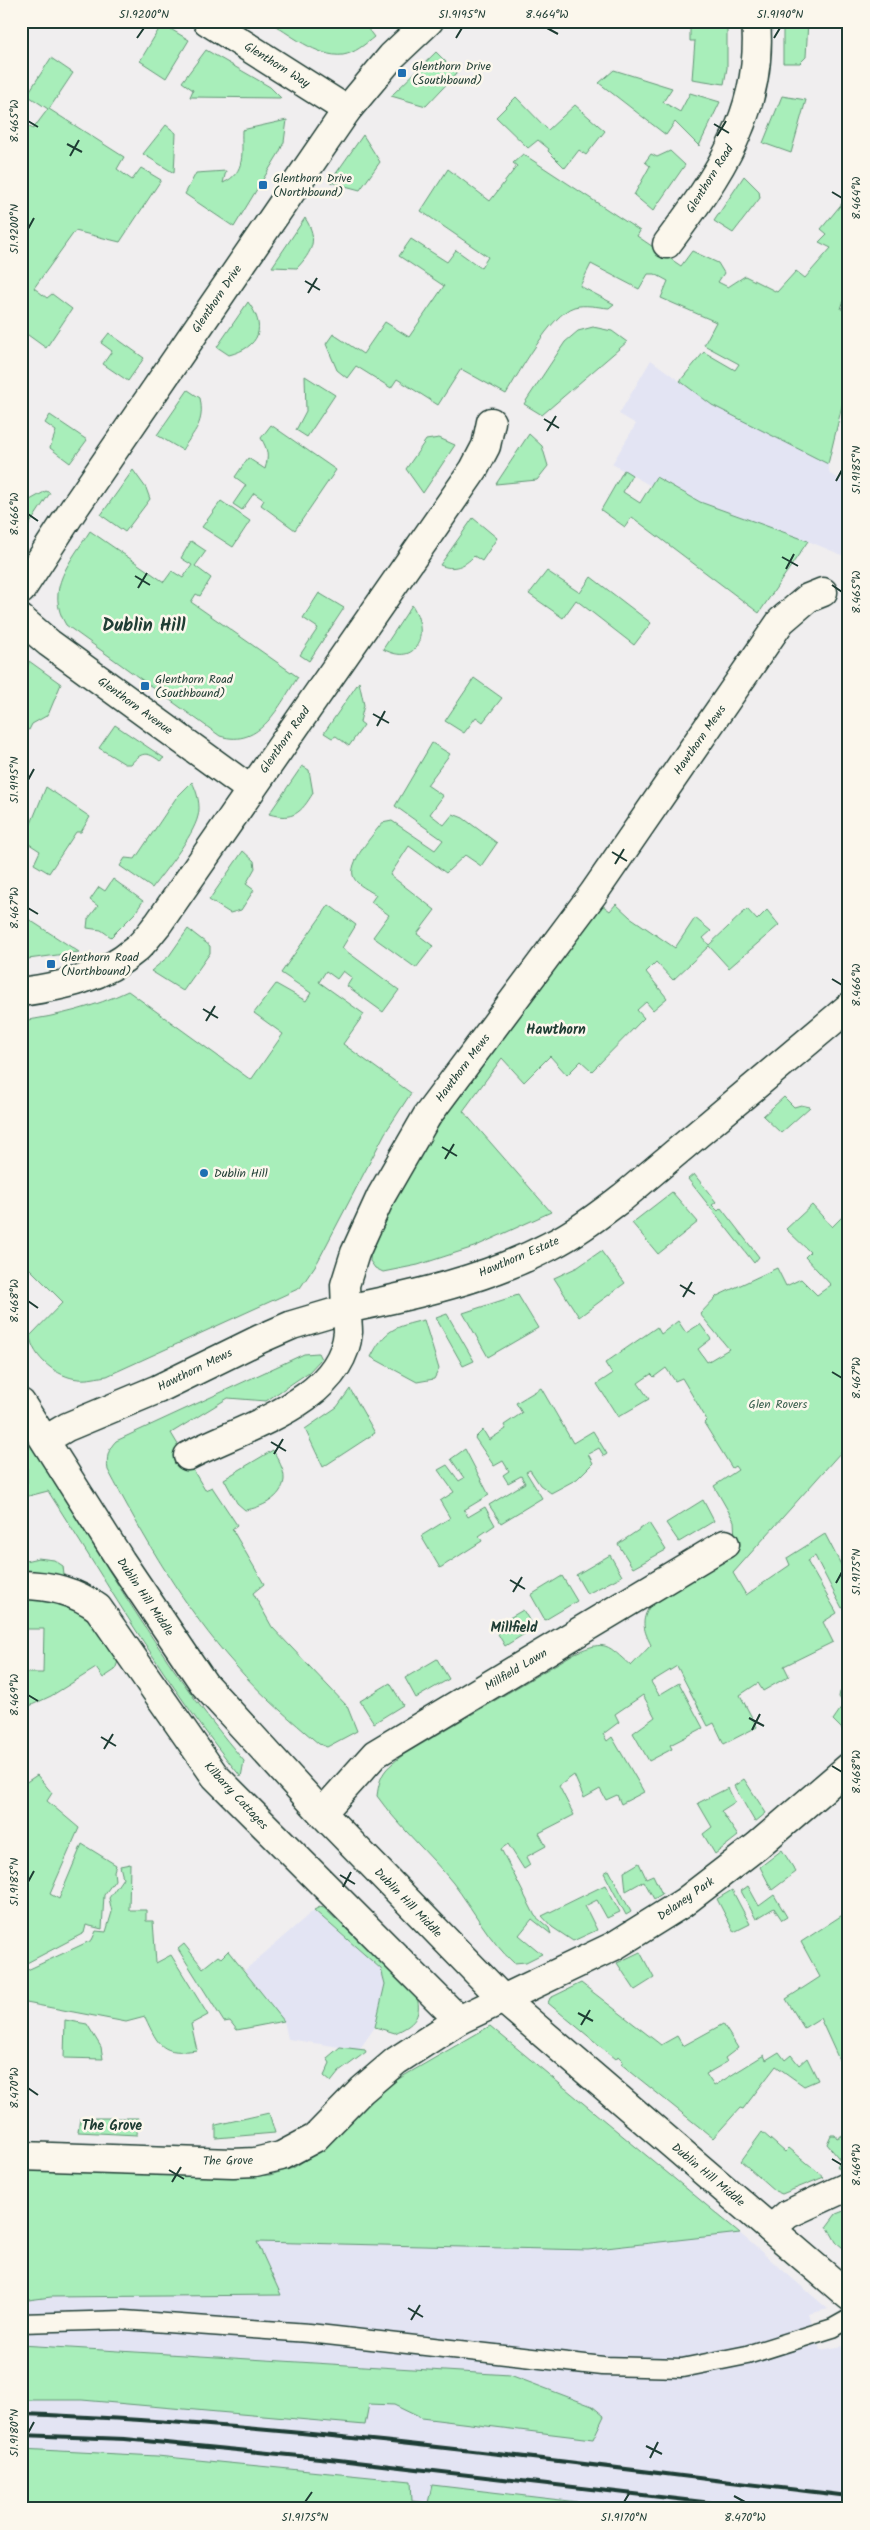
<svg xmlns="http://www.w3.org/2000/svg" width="870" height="2530" font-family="Kalam,sans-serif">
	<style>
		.built { fill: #e3e4f3 }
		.green { fill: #a8eeba; stroke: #649677 }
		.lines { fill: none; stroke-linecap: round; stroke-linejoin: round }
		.service-casing { stroke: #1f3d34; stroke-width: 21 }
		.minor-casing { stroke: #1f3d34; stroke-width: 31 }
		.tertiary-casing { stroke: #1f3d34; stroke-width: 31 }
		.service { stroke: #fbf7ec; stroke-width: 18 }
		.minor { stroke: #fbf7ec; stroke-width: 28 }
		.tertiary { stroke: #fbf7ec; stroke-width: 28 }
		.rail { stroke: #1f3d34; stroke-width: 4 }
		.ticks { fill: none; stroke: #1f3d34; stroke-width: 2 }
		.poi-dot { fill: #1f6fb2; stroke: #fbf7ec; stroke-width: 2 }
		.labels { text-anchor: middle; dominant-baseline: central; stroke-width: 5; stroke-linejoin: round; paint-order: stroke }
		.street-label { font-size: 12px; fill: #1f3d34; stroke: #fbf7ec }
		.poi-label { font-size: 12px; fill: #1f3d34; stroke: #fbf7ec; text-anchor: start }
		.park-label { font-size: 12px; fill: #3a604f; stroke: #fbf7ec }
		.neighbourhood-label { font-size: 14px; font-weight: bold; fill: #1f3d34; stroke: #fbf7ec }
		.district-label { font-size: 18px; font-weight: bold; fill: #1f3d34; stroke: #fbf7ec }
		.neatline { fill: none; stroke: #1f3d34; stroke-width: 2 }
		.ticks-label { font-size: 12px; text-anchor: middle; fill: #1f3d34 }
	</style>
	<rect width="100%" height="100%" fill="#f0eeef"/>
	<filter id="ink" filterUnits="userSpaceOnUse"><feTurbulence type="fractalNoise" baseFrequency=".02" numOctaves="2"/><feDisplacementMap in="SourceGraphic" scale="10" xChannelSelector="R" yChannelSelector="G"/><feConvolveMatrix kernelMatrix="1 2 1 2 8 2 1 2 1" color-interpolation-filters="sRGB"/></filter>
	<g filter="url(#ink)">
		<g class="built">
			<path d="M651 360 712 405 828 464 830 474 849 484V558L808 541 700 502 657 477 651 486 612 464 636 424 619 414Z"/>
			<path d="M314 1910 381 1969 385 1984 375 2027 359 2050 288 2039 284 2021 244 1971Z"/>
			<path d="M21 2182 686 2187 828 2309 809 2314 820 2350 849 2345V2509H21Z"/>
		</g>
		<g class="green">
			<path d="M268 21H362L374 37C364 45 355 53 343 55 318 58 288 33 268 21Z"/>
			<path d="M690 21H727V68L724 84 692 79 695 41H690Z"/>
			<path d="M783 21H808L806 57 800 63H783Z"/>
			<path d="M162 24 189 40 166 78 140 61Z"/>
			<path d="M206 50 270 87 281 98 190 97 193 90 182 82Z"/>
			<path d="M436 52 457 73 426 106 391 96Z"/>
			<path d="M51 58 73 73 49 109 124 157 117 169 132 180 141 168 161 180 120 242 75 231 34 288 47 298 52 294 72 309 46 348 21 330V122L33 129 48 109 27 95Z"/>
			<path d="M614 70 672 88 663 102 680 112 690 93 720 102 699 146 675 122 666 135 599 83Z"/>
			<path d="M782 96 806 100 791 153 763 143Z"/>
			<path d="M516 97 548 130 575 105 605 131 586 155 579 150 565 168 548 151 549 149 538 140 528 148 496 117Z"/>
			<path d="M287 120 284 142 279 153 234 227 185 194 196 173 226 171 223 183C247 172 241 153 242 130Z"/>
			<path d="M166 125 176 133 174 173 143 154Z"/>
			<path d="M363 135 380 162 360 190 330 182Z"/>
			<path d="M670 151 685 165 653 211 634 195 650 166 645 162 651 154 657 157Z"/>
			<path d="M523 154 640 231 637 236 681 266 692 251 718 263 724 273 718 282 728 287 745 276 777 292 796 271 805 278 831 248 819 242 827 234 821 229 844 201 849 204V285L841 309 849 312V377L828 464 712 405 680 381 704 352 735 370 739 364 704 345 716 322 661 298 668 281 655 274H648L639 289 591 264 580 286 614 304 609 308C597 307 585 304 574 307 551 314 519 373 506 394L461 369 438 405 397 379 391 388 356 366 347 378 337 370 326 344 333 334 363 354 385 322 409 337 444 286 399 256 411 239 447 262 456 250 481 268 488 257 421 211 448 169 490 201 517 166 513 163Z"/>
			<path d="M744 176 759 191 760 198 733 233 714 221Z"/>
			<path d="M305 218C319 239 312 252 297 268L272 267Z"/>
			<path d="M248 302C267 327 260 347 229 355L217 347Z"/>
			<path d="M593 327 612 331 627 342 542 415 524 404 565 342 578 331Z"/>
			<path d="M109 333 144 358 128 381 103 364 112 351 101 343Z"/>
			<path d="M305 376 335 395 307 437 296 430 306 411Z"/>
			<path d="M188 390 200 398C205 423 195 430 182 450L157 435Z"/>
			<path d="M50 415 87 440 70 463 50 448 56 431 45 423Z"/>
			<path d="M271 425 336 470 295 530 261 505 264 500 254 493 242 510 233 504 246 485 235 477 248 458 265 469C269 456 268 450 261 438Z"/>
			<path d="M529 434 542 446 548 466 537 480 496 484Z"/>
			<path d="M439 438 455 445 423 493 406 469 426 440Z"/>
			<path d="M133 470 146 488 150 499 125 532 101 515Z"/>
			<path d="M624 470 632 475 623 492 640 503 656 477 700 502 808 541 759 613 632 517 625 527 601 510Z"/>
			<path d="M46 491 50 493 21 537V494L30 500Z"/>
			<path d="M221 501 250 521 233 547 202 527Z"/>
			<path d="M473 518 497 538 482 561 474 556C465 566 453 571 440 565Z"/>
			<path d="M90 531 164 582 172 571 183 578 192 565 181 558 191 541 206 551 195 566 211 578 200 596 196 594 191 602 298 677C279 705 261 749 220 736L66 625C44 589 71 561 90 531Z"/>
			<path d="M547 571 580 593 591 577 651 623 634 645 576 600 563 618 529 594Z"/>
			<path d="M319 593 344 608 309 661 300 655 318 628 303 618Z"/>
			<path d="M412 605C430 633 418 668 383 649Z"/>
			<path d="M29 661 61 684 48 715 32 724 29 730 21 727V689Z"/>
			<path d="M474 678 502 698 483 722 476 717 464 733 445 721Z"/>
			<path d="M359 682 364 705 360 722 364 725 349 746 336 736 332 738 324 733Z"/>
			<path d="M115 725 164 758 160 761C147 751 141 752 131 764H125L99 748Z"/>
			<path d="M432 743 450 754 427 785 443 796 430 814 444 825 453 814 463 818 497 843 481 866 465 855 446 873 409 846 390 875 435 910 417 934 433 946 416 968 373 937 389 915 371 902 376 895C369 890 357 885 354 878 346 864 374 834 382 823L392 821 435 850 443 840 395 806Z"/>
			<path d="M302 766 309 770 313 793C301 813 293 821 269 814Z"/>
			<path d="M192 782C197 791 201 806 198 816 193 837 165 870 152 888L120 866 125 858 135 859 176 798Z"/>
			<path d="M46 787 90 817 81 832H76L49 873 34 864 40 851 26 842 30 826Z"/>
			<path d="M243 851 254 861 255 868 246 884 254 890 241 910 230 913 209 900Z"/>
			<path d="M113 879 143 901 135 913 111 937 101 930 87 928 88 919 98 906 90 900 99 887 105 891Z"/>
			<path d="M616 904 630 917 675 948 695 918 711 931 703 938 709 945 747 909 757 920 767 910 779 925 729 968 709 946 673 980 656 962 646 972 667 998 653 1010 646 1002 637 1010 644 1018 592 1071 581 1061 567 1075 550 1056 524 1082 502 1058 463 1111 551 1212 474 1247 418 1265 383 1272 375 1268 370 1261 371 1248 379 1227 426 1143 602 905 610 911Z"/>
			<path d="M329 905 356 925 342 948 399 990 383 1012 347 986 352 978 343 971 337 979 326 971 319 982 364 1014 343 1044 411 1093 385 1133 317 1263 300 1288 107 1376C98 1377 88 1380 79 1379 58 1378 32 1357 30 1336L63 1302 21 1260V1021C59 1016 94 1007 128 991L251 1080 283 1034 254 1013 276 984 306 1001 311 993 281 973Z"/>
			<path d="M21 914 22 915 79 952 21 960Z"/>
			<path d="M188 929 210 946V953L183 991 151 971 169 956Z"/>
			<path d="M784 1097 794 1107 801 1105 810 1107 781 1133 763 1116Z"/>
			<path d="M694 1174 716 1202 712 1205 718 1211 721 1208 759 1257 754 1263 688 1179Z"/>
			<path d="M672 1192 698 1222 658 1254 632 1223Z"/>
			<path d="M812 1205 832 1227 849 1210V1443L733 1573 746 1595 790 1565 787 1558 825 1534 849 1580V1605L842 1608 815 1556 807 1561 837 1613 823 1622 833 1642 784 1666 789 1676 763 1691 758 1683 740 1695 757 1727 724 1744 714 1723 708 1726 677 1666 651 1682 659 1695 679 1683 703 1728 670 1745 672 1749 649 1761 633 1733 655 1717 643 1695 615 1714 619 1722 603 1734 607 1741 612 1737 644 1792 621 1804 617 1795 606 1800 600 1789 584 1798 574 1775 559 1786 574 1815 539 1833 546 1846 526 1857 530 1865 524 1869 508 1844 501 1849 535 1916 549 1928 551 1934 532 1919 519 1935 542 1954 526 1962 514 1963C488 1940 474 1910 453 1883 429 1853 399 1827 377 1796 380 1773 385 1769 403 1755L575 1653C607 1639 607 1645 631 1666L651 1645C644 1631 640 1621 650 1606L739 1548 735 1540 734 1521 714 1486 738 1470 735 1466 732 1468 704 1423 707 1420 682 1378 675 1381 666 1368 654 1377 651 1374 638 1383 649 1399 618 1417 597 1384 612 1374 605 1363 657 1327 661 1334 678 1321 686 1333 700 1324 711 1339 698 1349 707 1362 729 1349 700 1314 717 1296 777 1268 786 1286 801 1279 817 1295 831 1285 805 1257 810 1252 786 1229Z"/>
			<path d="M601 1251 625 1283 579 1317 554 1278 578 1267Z"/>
			<path d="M518 1295 538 1328 488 1357 463 1313Z"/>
			<path d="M447 1314 474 1361 463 1366 436 1318Z"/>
			<path d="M424 1320 439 1369 434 1379 417 1382 371 1357C385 1329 395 1327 424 1320Z"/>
			<path d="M318 1353 321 1359 309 1372 266 1401 228 1398 171 1433 205 1490 212 1487 237 1525 232 1529 264 1584 253 1593 272 1627 347 1706 357 1731 327 1747 319 1744C290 1719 261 1695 236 1666 184 1608 144 1538 108 1470 106 1458 108 1449 116 1441L304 1354Z"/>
			<path d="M541 1388 573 1443 593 1431 607 1454 604 1456 599 1448 588 1454 593 1463 577 1479 551 1493 540 1485 530 1470 526 1472 542 1498 501 1523 489 1505 525 1483 521 1476 508 1483 503 1475 509 1471 503 1461 494 1466 475 1438 483 1430 489 1440 506 1429 504 1425 522 1413 516 1403Z"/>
			<path d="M350 1389 375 1433 323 1467 305 1429 337 1407Z"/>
			<path d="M21 1431C94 1542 157 1659 244 1761L241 1777C168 1688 110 1588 48 1491L21 1498V1485L27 1483V1468L21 1460Z"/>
			<path d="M465 1449 489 1495 464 1510 468 1517 485 1507 495 1525 479 1536 482 1541 440 1568 421 1536 450 1518 440 1501 454 1492 438 1470 447 1465 459 1481 464 1478 451 1459Z"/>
			<path d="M273 1450C277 1458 285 1470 284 1480 282 1498 261 1508 245 1510L237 1503 224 1479Z"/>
			<path d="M703 1500 714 1521 679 1542 666 1523Z"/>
			<path d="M649 1523 666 1550 633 1568 618 1544Z"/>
			<path d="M610 1555 622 1576 587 1594 576 1575Z"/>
			<path d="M38 1558 54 1560 63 1566 64 1575 61 1581 21 1578V1562Z"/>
			<path d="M562 1576 577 1601 545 1620 531 1595Z"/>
			<path d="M21 1597C78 1597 89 1617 118 1661L115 1670 103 1678 96 1668 51 1696 21 1710V1673H43L44 1629H21Z"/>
			<path d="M523 1610 534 1628 505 1646 494 1627Z"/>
			<path d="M437 1659 449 1679 416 1698 405 1678Z"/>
			<path d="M390 1683 403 1705 374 1723 360 1701Z"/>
			<path d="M849 1687V1736L833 1720 844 1704 839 1697 840 1692Z"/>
			<path d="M37 1775 52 1793 47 1801 79 1828 50 1894 59 1899 82 1844 116 1865 114 1871 115 1880 104 1895 102 1929 86 1925 84 1933 21 1966V1779L25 1783Z"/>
			<path d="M744 1779 766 1813 755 1822 734 1786Z"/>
			<path d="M728 1788 735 1802 721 1811 738 1836 715 1854 703 1834 712 1827 698 1803Z"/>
			<path d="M782 1850 796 1872 772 1890 760 1867Z"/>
			<path d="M639 1863 646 1878 653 1875 662 1894 654 1899 644 1881 626 1891 624 1872Z"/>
			<path d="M130 1864 129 1910H146V1921H153L156 1963 171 1955 208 2015 191 2024 197 2050C162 2055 159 2047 145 2017L126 2022 21 2002V1973L92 1940 96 1931 106 1932 112 1912 109 1898 123 1878 120 1866Z"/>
			<path d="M609 1870 631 1912 626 1915 604 1873Z"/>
			<path d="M605 1885 620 1912 607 1918 597 1900 585 1906 597 1930 573 1941 552 1927 542 1916Z"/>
			<path d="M748 1886 759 1906 774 1895 787 1917 782 1920 774 1908 756 1919 741 1891Z"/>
			<path d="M732 1890 750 1924 734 1932 717 1899Z"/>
			<path d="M320 1907 324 1908 417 1996C422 2018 413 2025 395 2033L375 2027 385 1984 381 1969 314 1910Z"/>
			<path d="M844 1914 849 1922V2074L846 2075 820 2018 804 2028 786 1999 820 1977 801 1942Z"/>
			<path d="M184 1944 203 1968 218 1956 221 1958 228 1951 284 2021 237 2030 230 2021 224 2022 178 1949Z"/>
			<path d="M640 1952 654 1978 635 1990 617 1963Z"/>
			<path d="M581 1983 661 2045 677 2036 683 2046 723 2024 738 2048 725 2058 727 2062 706 2074 714 2086 764 2055 766 2060 779 2052 785 2060 791 2055 799 2065 807 2058 818 2080 804 2086 776 2066 743 2109 740 2108 713 2138 621 2064 623 2061 618 2056 616 2059 548 2003 550 1998Z"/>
			<path d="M65 2020 87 2024 101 2047 103 2059 64 2058Z"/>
			<path d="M490 2026 740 2233 588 2250 257 2242 281 2295 51 2297 21 2301V2169L235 2176 270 2175 293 2168 321 2150 388 2085Z"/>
			<path d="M340 2047 365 2050 366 2052 339 2072 331 2082 324 2076 330 2063 327 2058Z"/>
			<path d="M269 2113 275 2133 216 2138V2125Z"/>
			<path d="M80 2118H138L137 2135 78 2132Z"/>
			<path d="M762 2132 785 2152 789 2148 824 2177 782 2194 775 2191 741 2161Z"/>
			<path d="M849 2132V2167L840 2170 837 2166 841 2161 827 2144 831 2135H835L837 2138Z"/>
			<path d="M849 2209V2253L836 2242 827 2226 836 2214Z"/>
			<path d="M21 2345 510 2375 592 2406 604 2416 593 2439 421 2418 394 2405 369 2404 365 2425 82 2400H21Z"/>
			<path d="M21 2449 157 2456 411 2481 412 2501 428 2503 432 2485 637 2509H21Z"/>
		</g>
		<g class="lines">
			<g class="service-casing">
				<path id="service" d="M21 2323 124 2320 309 2333 603 2366 682 2368 747 2355 833 2328 849 2319"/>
			</g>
			<g class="minor-casing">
				<g id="minor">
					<path d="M207 21 347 110"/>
					<path d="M667 244C718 176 764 111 756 21"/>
					<path d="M21 590 75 507 347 110 392 56 429 21"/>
					<path d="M21 619 49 643 251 790"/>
					<path d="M21 992C63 986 103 978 135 950 144 943 151 932 158 924L474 469 486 446 491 422"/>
					<path d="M45 1440 67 1427 158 1389 260 1339 292 1325 346 1309 345 1285 355 1253 381 1196 427 1116 593 894 781 621 808 598 823 592"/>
					<path d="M188 1456C239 1428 342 1403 348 1332 348 1325 347 1317 346 1309 415 1295 487 1279 550 1246 576 1233 599 1215 623 1197L849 1007"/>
					<path d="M21 1585C50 1585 75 1591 98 1608L215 1776 459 2020"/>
					<path d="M322 1813 375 1754 725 1544"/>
					<path d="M21 2156 233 2163 255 2162 281 2156 315 2138 362 2090 396 2061 459 2020 614 1946 683 1903 757 1846 849 1767"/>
					<path d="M771 2229 788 2214 849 2186"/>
				</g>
			</g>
			<g class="tertiary-casing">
				<path id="tertiary" d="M21 1403 121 1561 204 1684 322 1813 504 2000 849 2296"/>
			</g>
			<use href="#service" class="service"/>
			<use href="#minor" class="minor"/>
			<use href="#tertiary" class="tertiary"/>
			<g class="rail">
				<path d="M21 2414C298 2424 574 2464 849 2496"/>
				<path d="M21 2435 125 2439 330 2459 764 2509"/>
			</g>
		</g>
	</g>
	<path class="ticks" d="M547 28 558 34M137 38 144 28M456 38 462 28M774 38 780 28M28 121 38 127M714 124 729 133M717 136 726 121M67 144 82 152M70 156 79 140M832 192 842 198M28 229 34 218M305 281 320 290M308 293 317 278M544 419 559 428M547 431 556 416M836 481 842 470M28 514 38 521M782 557 798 566M786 569 794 554M135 576 150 585M832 585 842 592M138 588 147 573M373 714 389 723M377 726 385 711M28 780 34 769M612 852 627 861M615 864 624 849M28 908 38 914M832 979 842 985M203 1009 218 1018M206 1021 215 1006M442 1147 457 1156M445 1159 454 1144M680 1285 695 1294M683 1297 692 1282M28 1301 38 1308M832 1372 842 1378M271 1442 286 1451M274 1454 283 1439M510 1580 525 1589M836 1583 842 1572M513 1592 522 1577M28 1695 38 1701M749 1718 764 1726M752 1730 760 1714M101 1737 116 1746M104 1749 113 1734M832 1766 842 1772M340 1875 355 1884M28 1882 34 1871M343 1887 351 1872M578 2013 593 2021M581 2025 590 2010M28 2088 38 2095M832 2159 842 2165M169 2170 184 2179M172 2182 181 2167M408 2308 423 2317M411 2320 420 2305M28 2433 34 2422M646 2446 662 2454M650 2458 658 2442M734 2496 745 2502M305 2502 312 2492M624 2502 630 2492"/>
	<g class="poi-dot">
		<rect x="397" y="68" width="10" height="10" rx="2.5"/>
		<rect x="258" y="180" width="10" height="10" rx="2.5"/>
		<rect x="140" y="681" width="10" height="10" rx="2.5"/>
		<rect x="46" y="959" width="10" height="10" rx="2.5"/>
		<circle cx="204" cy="1173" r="5"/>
	</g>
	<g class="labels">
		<g class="street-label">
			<text transform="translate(277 65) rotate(32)">Glenthorn Way</text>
			<text transform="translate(710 179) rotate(-58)">Glenthorn Road</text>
			<text transform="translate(217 299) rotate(-56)">Glenthorn Drive</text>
			<text transform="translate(135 706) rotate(36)">Glenthorn Avenue</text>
			<text transform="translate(285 740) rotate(-55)">Glenthorn Road</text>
			<text transform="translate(700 740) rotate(-55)">Hawthorn Mews</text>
			<text transform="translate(463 1068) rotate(-53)">Hawthorn Mews</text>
			<text transform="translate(519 1257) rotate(-23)">Hawthorn Estate</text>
			<text transform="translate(195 1370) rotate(-26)">Hawthorn Mews</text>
			<text transform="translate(145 1597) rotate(56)">Dublin Hill Middle</text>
			<text transform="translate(516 1670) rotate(-31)">Millfield Lawn</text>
			<text transform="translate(236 1796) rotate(47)">Kilbarry Cottages</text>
			<text transform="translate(686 1899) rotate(-35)">Delaney Park</text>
			<text transform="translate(408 1903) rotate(46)">Dublin Hill Middle</text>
			<text transform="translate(228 2161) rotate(-1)">The Grove</text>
			<text transform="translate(708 2175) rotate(40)">Dublin Hill Middle</text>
		</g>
		<g class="poi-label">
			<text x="412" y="66">Glenthorn Drive<tspan x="412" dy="14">(Southbound)</tspan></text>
			<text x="273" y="178">Glenthorn Drive<tspan x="273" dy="14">(Northbound)</tspan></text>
			<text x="155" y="679">Glenthorn Road<tspan x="155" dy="14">(Southbound)</tspan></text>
			<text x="61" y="957">Glenthorn Road<tspan x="61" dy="14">(Northbound)</tspan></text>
			<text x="214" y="1173">Dublin Hill</text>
		</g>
		<g class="park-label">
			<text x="778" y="1404">Glen Rovers</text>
		</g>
		<g class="neighbourhood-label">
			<text x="556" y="1030">Hawthorn</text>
			<text x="514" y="1628">Millfield</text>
			<text x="112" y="2126">The Grove</text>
		</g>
		<g class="district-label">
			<text x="144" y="626">Dublin Hill</text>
		</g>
	</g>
	<rect width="870" height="2530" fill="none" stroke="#fbf7ec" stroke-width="55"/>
	<rect x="28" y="28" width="814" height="2474" class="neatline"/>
	<g class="ticks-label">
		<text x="144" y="18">51.9200°N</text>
		<text x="462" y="18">51.9195°N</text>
		<text x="547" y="18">8.464°W</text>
		<text x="780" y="18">51.9190°N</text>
		<text transform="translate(14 121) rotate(-90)" y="4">8.465°W</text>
		<text transform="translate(856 198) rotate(-90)" y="4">8.464°W</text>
		<text transform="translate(14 229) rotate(-90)" y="4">51.9200°N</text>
		<text transform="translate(856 470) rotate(-90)" y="4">51.9185°N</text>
		<text transform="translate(14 514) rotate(-90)" y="4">8.466°W</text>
		<text transform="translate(856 592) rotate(-90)" y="4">8.465°W</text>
		<text transform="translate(14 780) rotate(-90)" y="4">51.9195°N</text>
		<text transform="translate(14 908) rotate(-90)" y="4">8.467°W</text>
		<text transform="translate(856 985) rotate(-90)" y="4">8.466°W</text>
		<text transform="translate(14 1301) rotate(-90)" y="4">8.468°W</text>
		<text transform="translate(856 1378) rotate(-90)" y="4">8.467°W</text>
		<text transform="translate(856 1572) rotate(-90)" y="4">51.9175°N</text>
		<text transform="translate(14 1695) rotate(-90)" y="4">8.469°W</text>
		<text transform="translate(856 1772) rotate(-90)" y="4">8.468°W</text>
		<text transform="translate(14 1882) rotate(-90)" y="4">51.9185°N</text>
		<text transform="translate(14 2088) rotate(-90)" y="4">8.470°W</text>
		<text transform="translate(856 2165) rotate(-90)" y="4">8.469°W</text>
		<text transform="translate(14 2433) rotate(-90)" y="4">51.9180°N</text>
		<text x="305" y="2521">51.9175°N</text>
		<text x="624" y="2521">51.9170°N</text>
		<text x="745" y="2521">8.470°W</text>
	</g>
</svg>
